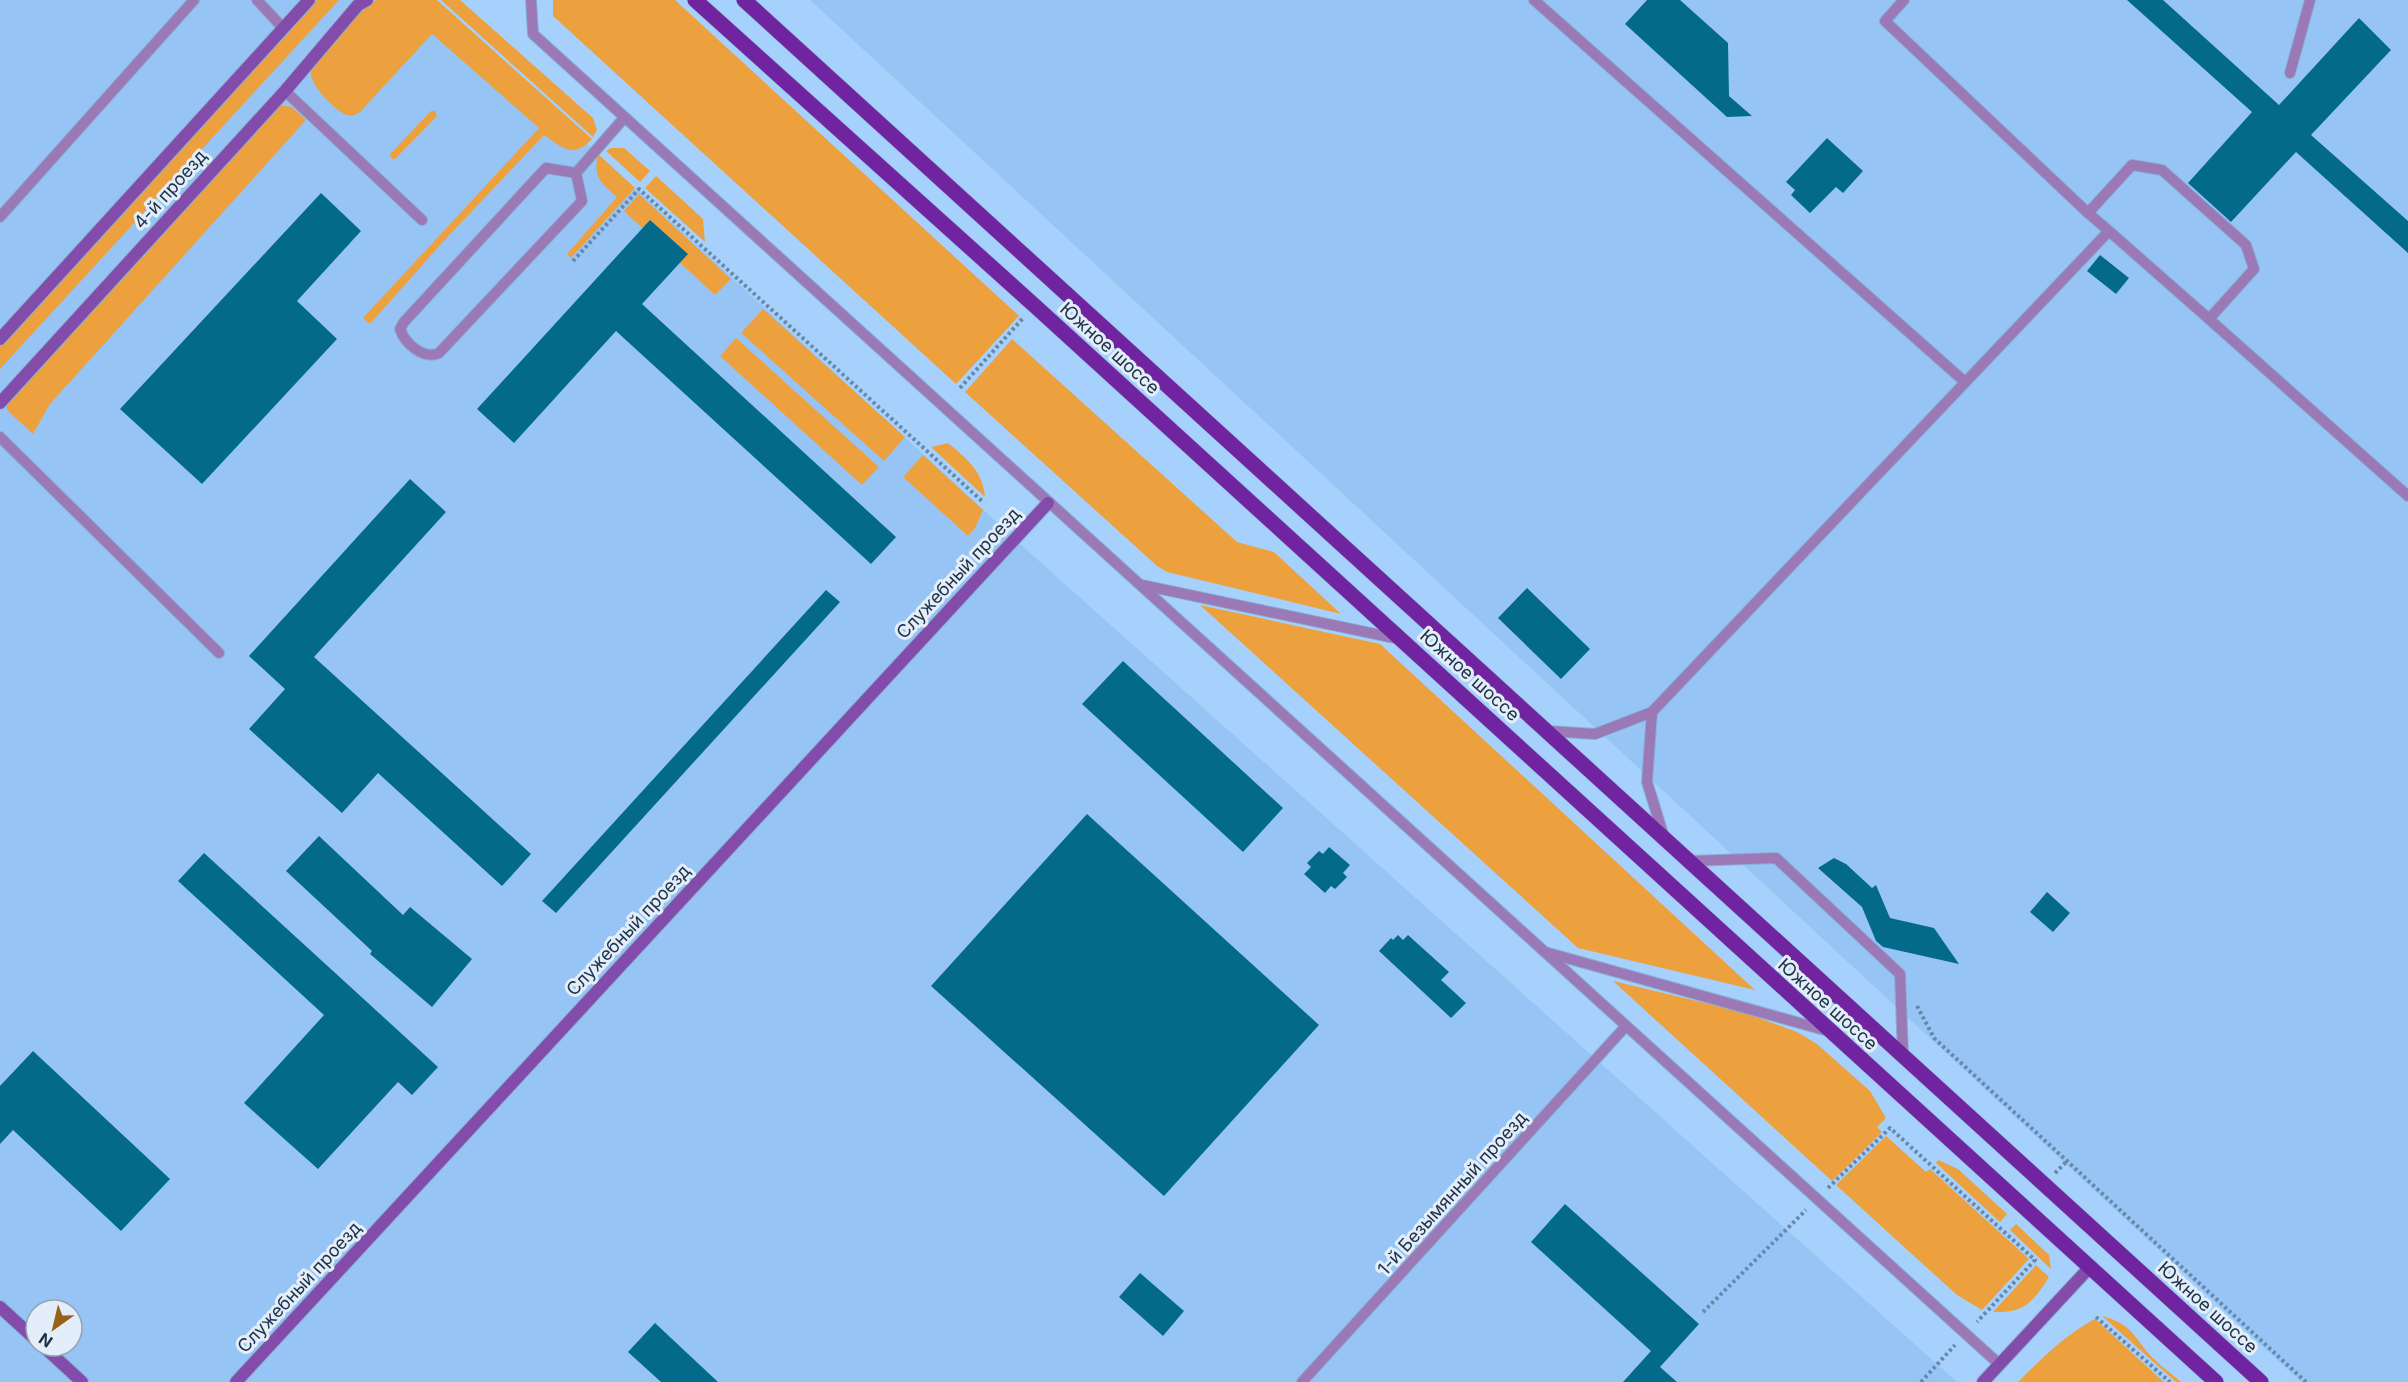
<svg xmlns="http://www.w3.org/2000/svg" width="2408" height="1382" font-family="Inter,sans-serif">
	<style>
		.built { fill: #96c5f5; fill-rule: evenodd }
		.green { fill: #eda13e }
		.building { fill: #036a8c }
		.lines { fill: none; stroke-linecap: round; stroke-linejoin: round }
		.lane-casing { stroke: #88aed4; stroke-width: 12 }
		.secondary-casing { stroke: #88aed4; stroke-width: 14 }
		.primary-casing { stroke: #88aed4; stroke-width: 16 }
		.path { stroke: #6788a9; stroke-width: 4; stroke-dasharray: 3 3; stroke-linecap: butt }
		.lane { stroke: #9b79b7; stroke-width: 10 }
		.secondary { stroke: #834caa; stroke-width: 12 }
		.primary { stroke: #71249f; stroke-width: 15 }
		.labels { text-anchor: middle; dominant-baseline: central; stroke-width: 6; stroke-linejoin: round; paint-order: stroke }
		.street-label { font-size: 18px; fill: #1d3247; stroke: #e4eefa }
	</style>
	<rect width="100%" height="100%" fill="#a6d1fc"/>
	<g class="built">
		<path d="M0 0H431L1028 551 1957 1382H0ZM36 1310H72V1346H36Z"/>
		<path d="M810 0H2408V1382H2301Z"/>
	</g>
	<g class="green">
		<path d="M317 0H339L0 369V346Z"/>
		<path d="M437 0 592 139C573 160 562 147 544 135L441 244 370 324 363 318 539 128 432 34 360 112C356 114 352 117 347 115 335 111 308 84 311 70 313 59 365 2 377 0 394 0 419 0 437 0Z"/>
		<path d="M441 0H460L593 118 597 130 593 137Z"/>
		<path d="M553 0H675L1019 316 956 384 553 16Z"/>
		<path d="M278 105 292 107 306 120 50 404 33 434 7 410V404Z"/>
		<path d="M431 111H435L437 116 395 159H392L390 154Z"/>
		<path d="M611 148H624L650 171 640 182 606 151Z"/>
		<path d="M598 154 635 188 571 258 567 254 617 197C600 182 593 178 598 154Z"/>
		<path d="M656 176 703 219 705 242 645 188Z"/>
		<path d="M639 194 731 279 715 295 624 211Z"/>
		<path d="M763 309 905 437 884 461 741 333Z"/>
		<path d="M736 338 879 467 862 485 720 356Z"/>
		<path d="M1012 339 1237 542 1274 552 1341 614 1167 572 1157 566 965 392Z"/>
		<path d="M948 443C967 459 983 471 985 497L931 447Z"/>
		<path d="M923 455 983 510 975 528 968 536 903 477Z"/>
		<path d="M1200 605 1380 644 1755 990 1578 948Z"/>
		<path d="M1613 981 1743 1012 1797 1032 1817 1044 1870 1091 1886 1118 1877 1127 1882 1132 1832 1181Z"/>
		<path d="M1886 1136 1926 1172 1930 1169 2029 1259 1982 1310 1957 1295 1836 1185Z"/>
		<path d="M1938 1160 1958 1169 2007 1214 2000 1222 1936 1163Z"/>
		<path d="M2016 1224 2049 1255 2051 1269 2010 1230Z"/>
		<path d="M2036 1265 2049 1277C2033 1302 2025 1313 1993 1312Z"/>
		<path d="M2102 1316C2131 1324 2132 1334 2149 1354 2158 1364 2171 1373 2181 1382H2176Z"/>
		<path d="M2095 1319 2164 1382H2018C2041 1359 2066 1334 2095 1319Z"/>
	</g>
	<g class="building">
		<path d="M1647 0H1680L1728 43 1729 96 1752 116 1727 117 1625 24Z"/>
		<path d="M2127 0H2163L2279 105 2359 18 2391 50 2311 135 2408 221V253L2296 152 2231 222 2188 183 2252 112Z"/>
		<path d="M1827 138 1863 171 1843 193 1836 187 1810 213 1791 195 1795 190 1786 182Z"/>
		<path d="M321 193 361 231 297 301 337 339 202 484 120 409Z"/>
		<path d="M650 220 688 254 642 304 896 537 871 564 616 331 514 443 477 409Z"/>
		<path d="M2100 255 2129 278 2116 294 2087 271Z"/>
		<path d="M410 479 446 512 314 657 531 854 502 886 378 773 342 813 249 729 285 689 249 656Z"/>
		<path d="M1527 588 1590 649 1561 679 1498 618Z"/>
		<path d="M826 590 840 602 556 913 542 901Z"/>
		<path d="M1123 661 1283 808 1243 852 1082 704Z"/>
		<path d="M1087 814 1319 1025 1164 1196 931 986Z"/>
		<path d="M319 836 403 915 410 907 472 959 432 1007 370 954 372 951 286 871Z"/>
		<path d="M1329 847 1350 865 1343 873 1347 877 1335 889 1331 886 1325 893 1304 874 1311 867 1307 863 1319 851 1323 854Z"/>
		<path d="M204 853 438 1067 412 1095 398 1082 318 1169 244 1103 324 1015 178 881Z"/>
		<path d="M1834 858 1846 864 1872 888 1876 885 1890 918 1934 928 1959 964 1883 947 1876 941 1862 907 1818 868Z"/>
		<path d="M2047 892 2070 913 2053 932 2030 912Z"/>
		<path d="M1398 935 1403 940 1408 935 1449 972 1441 980 1466 1003 1451 1018 1379 951 1391 938 1393 940Z"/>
		<path d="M33 1051 170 1179 121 1231 13 1130 0 1144V1086Z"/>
		<path d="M1565 1204 1699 1324 1660 1367 1677 1382H1623L1651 1351 1531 1242Z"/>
		<path d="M1140 1273 1184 1311 1163 1336 1119 1297Z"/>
		<path d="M655 1323 718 1382H661L628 1352Z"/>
	</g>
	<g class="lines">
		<g class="lane-casing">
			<g id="lane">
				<path d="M257 0 283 28"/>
				<path d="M531 0 533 34 1999 1364"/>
				<path d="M1534 0 1965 382"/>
				<path d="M1904 0 1885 21 2088 213"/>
				<path d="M2290 73 2310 0"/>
				<path d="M285 91 422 220"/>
				<path d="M576 173 546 168 404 322 400 329C405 344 424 360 439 353L582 201 576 173 624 118"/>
				<path d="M0 217 194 0"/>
				<path d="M2209 319 2408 496"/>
				<path d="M0 437 219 653"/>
				<path d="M1142 585 1399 639"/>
				<path d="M1652 712 1647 782 1664 837"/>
				<path d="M1548 731 1595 734 1652 712 2109 231 2088 213 2132 165 2162 170 2246 245 2254 269 2209 319 2109 231"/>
				<path d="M1690 861 1776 858 1900 974 1903 1056"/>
				<path d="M1545 952 1828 1031"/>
				<path d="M1302 1382 1626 1026"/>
			</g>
		</g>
		<g class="secondary-casing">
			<g id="secondary">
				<path d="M0 339 309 0"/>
				<path d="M0 403 285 91 358 5 367 0"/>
				<path d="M0 1307 36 1340"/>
				<path d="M43 1346 82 1382"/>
				<path d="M236 1382 1048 503"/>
				<path d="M1983 1382 2090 1267"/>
			</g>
		</g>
		<g class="primary-casing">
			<g id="primary">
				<path d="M695 0 1035 306 2216 1382"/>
				<path d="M744 0 2261 1382"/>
			</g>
		</g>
		<g class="path">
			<path d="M573 261 639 189 983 502"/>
			<path d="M960 388 1024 317"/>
			<path d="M1917 1006 1934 1038 2306 1382"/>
			<path d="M2055 1173 2067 1161"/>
			<path d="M1828 1188 1890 1128 2035 1260 1977 1322"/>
			<path d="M1703 1312 1806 1210"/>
			<path d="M2096 1317 2170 1382"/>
			<path d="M1921 1382 1955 1345"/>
		</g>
		<use href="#lane" class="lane"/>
		<use href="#secondary" class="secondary"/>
		<use href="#primary" class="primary"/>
	</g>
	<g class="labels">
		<g class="street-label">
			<text transform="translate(170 189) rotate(-48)">4-й проезд</text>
			<text transform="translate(1110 348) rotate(42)">Южное шоссе</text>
			<text transform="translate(958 573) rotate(-47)">Служебный проезд</text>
			<text transform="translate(1470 675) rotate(42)">Южное шоссе</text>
			<text transform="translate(628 930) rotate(-47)">Служебный проезд</text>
			<text transform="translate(1828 1004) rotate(42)">Южное шоссе</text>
			<text transform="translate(1452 1193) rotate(-48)">1-й Безымянный проезд</text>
			<text transform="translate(299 1287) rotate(-47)">Служебный проезд</text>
			<text transform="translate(2208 1307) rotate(42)">Южное шоссе</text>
		</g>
	</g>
	<g transform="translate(54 1328) rotate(214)"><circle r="28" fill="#e4eefa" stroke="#94a3b2" stroke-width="1.5"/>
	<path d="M0-4.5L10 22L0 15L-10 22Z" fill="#976218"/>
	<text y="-9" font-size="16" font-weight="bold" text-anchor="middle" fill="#1d3247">N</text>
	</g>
</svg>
